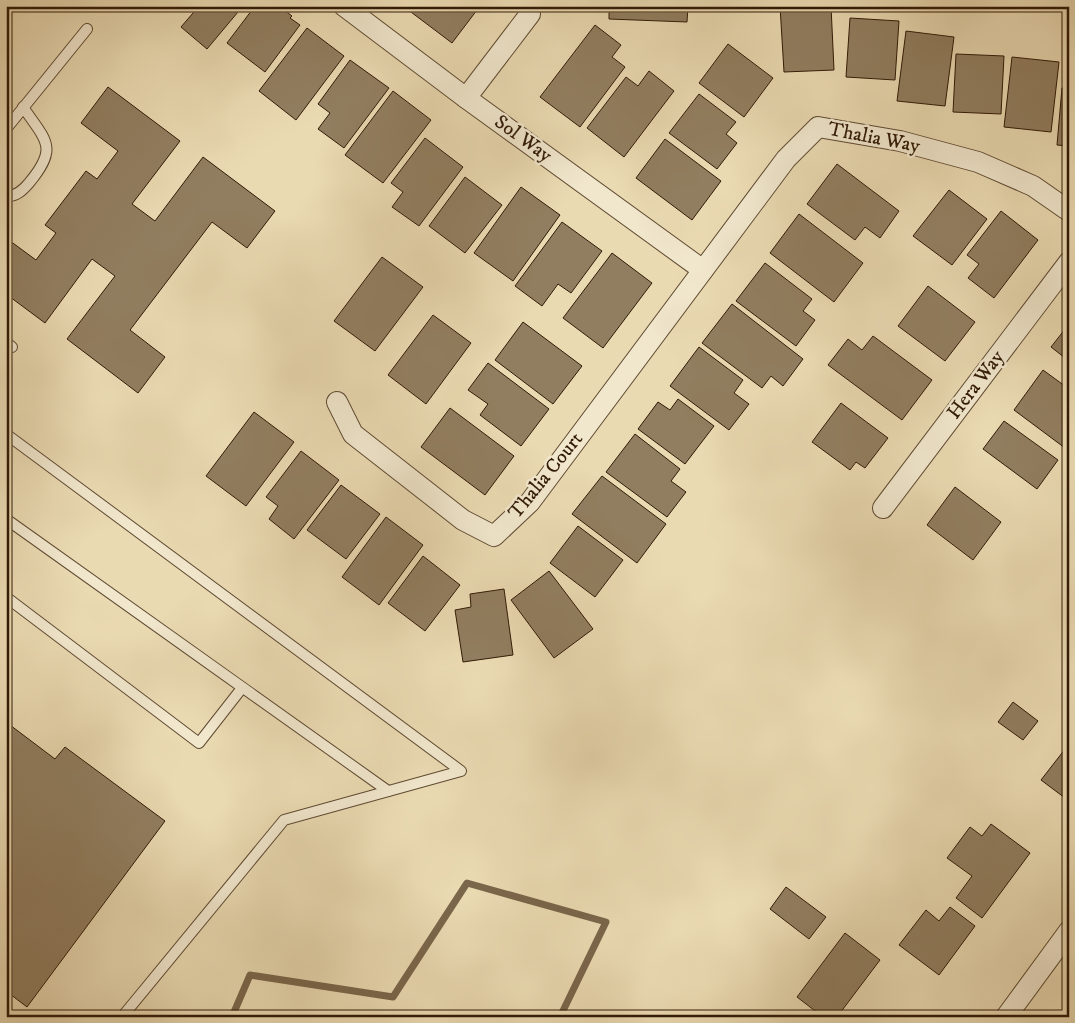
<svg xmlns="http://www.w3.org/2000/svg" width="1075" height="1023" font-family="'IM FELL DW Pica',serif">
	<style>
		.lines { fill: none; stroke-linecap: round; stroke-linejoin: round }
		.stream { stroke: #7a664b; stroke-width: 7 }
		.building { fill: #917e60; stroke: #311a07 }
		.service-casing { stroke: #5f4a32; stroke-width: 12 }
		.minor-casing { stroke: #5f4a32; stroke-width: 22 }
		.service { stroke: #f1e7cd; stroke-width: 10 }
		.minor { stroke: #f1e7cd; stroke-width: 20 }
		.labels { text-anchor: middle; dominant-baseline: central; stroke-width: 5; stroke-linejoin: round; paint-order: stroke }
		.street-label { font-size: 20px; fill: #311a07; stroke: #f1e7cd }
	</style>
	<rect width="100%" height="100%" fill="#eadab2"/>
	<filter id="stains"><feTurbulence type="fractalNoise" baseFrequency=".004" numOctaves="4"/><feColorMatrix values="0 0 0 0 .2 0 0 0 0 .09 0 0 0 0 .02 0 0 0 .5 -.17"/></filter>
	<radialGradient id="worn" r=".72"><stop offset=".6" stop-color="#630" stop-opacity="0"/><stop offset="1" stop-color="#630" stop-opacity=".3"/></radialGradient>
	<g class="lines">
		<path class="stream" d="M232 1017 250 975 393 997 467 883 606 922 560 1017"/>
	</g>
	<g class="building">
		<path d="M199 6H243L207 49 181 27Z"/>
		<path d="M255 6H279L292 16 290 18 300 25 265 72 227 43Z"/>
		<path d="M403 6H473L477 10 452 43Z"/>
		<path d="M609 6H688L687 22 609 19Z"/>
		<path d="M780 6H831L834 70 784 72Z"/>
		<path d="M850 18 899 21 895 80 846 77Z"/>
		<path d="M595 25 621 45 612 57 625 67 580 127 540 97Z"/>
		<path d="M307 28 344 56 296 120 259 91Z"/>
		<path d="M906 31 954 37 945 106 897 101Z"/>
		<path d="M728 44 773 78 744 117 699 83Z"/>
		<path d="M956 54 1004 56 1001 114 953 112Z"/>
		<path d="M1012 57 1059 62 1051 132 1004 127Z"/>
		<path d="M350 60 389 88 344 148 318 129 330 113 318 104Z"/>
		<path d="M649 71 674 91 624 157 587 128 626 77 638 86Z"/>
		<path d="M108 87 180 141 132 204 155 221 203 157 275 211 247 248 212 222 130 330 165 357 138 393 67 339 115 276 92 259 45 323 6 294V238L36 260 56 233 45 225 86 171 97 179 118 151 81 123Z"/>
		<path d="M1062 88H1069V146L1057 145Z"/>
		<path d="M393 91 431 120 383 183 345 155Z"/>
		<path d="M699 94 736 122 726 134 737 143 717 169 669 133Z"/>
		<path d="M425 138 463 167 419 226 392 207 403 192 391 183Z"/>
		<path d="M665 139 721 181 692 220 636 178Z"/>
		<path d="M837 164 899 211 880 238 865 227 855 240 807 204Z"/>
		<path d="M465 177 502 205 465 253 429 226Z"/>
		<path d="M521 187 560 215 513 281 474 253Z"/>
		<path d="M949 190 987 219 952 265 913 236Z"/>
		<path d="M1001 211 1038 240 994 298 968 278 979 264 967 255Z"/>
		<path d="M799 214 863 263 834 302 770 253Z"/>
		<path d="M562 222 602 251 571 293 558 284 542 306 515 286Z"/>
		<path d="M612 253 652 283 603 348 563 318Z"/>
		<path d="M382 257 423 287 375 351 334 321Z"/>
		<path d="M765 263 812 299 803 311 815 320 796 346 736 301Z"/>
		<path d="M928 286 975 322 945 361 898 326Z"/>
		<path d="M732 304 803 359 783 386 771 376 762 388 702 343Z"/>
		<path d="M433 315 471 343 426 404 388 375Z"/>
		<path d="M523 322 582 366 553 404 495 360Z"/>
		<path d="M1069 324V361L1051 347Z"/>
		<path d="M873 336 932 380 902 420 828 365 848 339 862 350Z"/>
		<path d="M699 347 743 380 734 393 749 404 729 430 670 386Z"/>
		<path d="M488 363 549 409 521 446 480 415 488 404 468 390Z"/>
		<path d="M1043 370 1069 389V451L1014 410Z"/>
		<path d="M678 399 714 426 685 464 638 429 658 402 670 410Z"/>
		<path d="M841 403 888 438 865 468 856 462 850 470 812 442Z"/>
		<path d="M450 408 514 456 485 495 421 447Z"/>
		<path d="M254 412 294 442 246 506 206 476Z"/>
		<path d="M1004 421 1058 460 1037 489 983 449Z"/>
		<path d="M635 434 680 469 671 481 686 492 667 517 606 472Z"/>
		<path d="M301 451 339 480 294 539 269 519 278 506 266 497Z"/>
		<path d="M602 476 666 524 637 563 572 514Z"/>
		<path d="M341 485 380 514 346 559 307 530Z"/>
		<path d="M955 487 1001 522 973 560 927 525Z"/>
		<path d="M386 517 423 545 379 605 342 577Z"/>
		<path d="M578 526 623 560 595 597 550 563Z"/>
		<path d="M423 556 460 585 425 631 388 603Z"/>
		<path d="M549 571 593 629 554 658 511 600Z"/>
		<path d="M504 589 513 655 463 662 455 610 471 607 470 594Z"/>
		<path d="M1013 702 1038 721 1023 740 998 722Z"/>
		<path d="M6 722 55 759 65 747 165 821 27 1007 6 991Z"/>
		<path d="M1069 744V801L1041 780Z"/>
		<path d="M991 824 1030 853 982 918 956 898 972 876 947 858 970 827 982 836Z"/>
		<path d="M786 887 826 917 809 939 770 909Z"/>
		<path d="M950 907 975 926 939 975 899 945 926 910 939 921Z"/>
		<path d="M845 933 880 960 837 1017H823L797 997Z"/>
	</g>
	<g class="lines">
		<g class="service-casing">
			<g id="service">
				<path d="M6 129 87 29"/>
				<path d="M6 196C16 197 23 190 29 183 59 147 46 141 23 107"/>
				<path d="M6 342 12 347"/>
				<path d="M6 434 461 771 284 820 122 1017"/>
				<path d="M6 519 388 791"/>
				<path d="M6 597 199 743 242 688"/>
			</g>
		</g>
		<g class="minor-casing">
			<g id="minor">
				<path d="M344 6 466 98 703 270"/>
				<path d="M466 98 530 14"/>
				<path d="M337 402 353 434 463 520 494 536 530 502 786 159 818 127 900 141 978 162 1033 186 1069 211"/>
				<path d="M883 508 1069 262"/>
				<path d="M1006 1017 1069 931"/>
			</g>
		</g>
		<use href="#service" class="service"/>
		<use href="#minor" class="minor"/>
	</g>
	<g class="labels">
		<g class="street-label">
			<text transform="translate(874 138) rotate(11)">Thalia Way</text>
			<text transform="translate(523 139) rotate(36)">Sol Way</text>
			<text transform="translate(976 385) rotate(-53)">Hera Way</text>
			<text transform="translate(546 476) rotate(-51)">Thalia Court</text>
		</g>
	</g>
	<rect width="1075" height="1023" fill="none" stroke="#eadab2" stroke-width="25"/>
	<rect x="8" y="8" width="1060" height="1008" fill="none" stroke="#311a07" stroke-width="2.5"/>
	<rect x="12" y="12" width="1050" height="998" fill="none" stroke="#311a07"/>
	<rect width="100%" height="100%" filter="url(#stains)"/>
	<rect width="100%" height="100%" fill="url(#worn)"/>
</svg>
